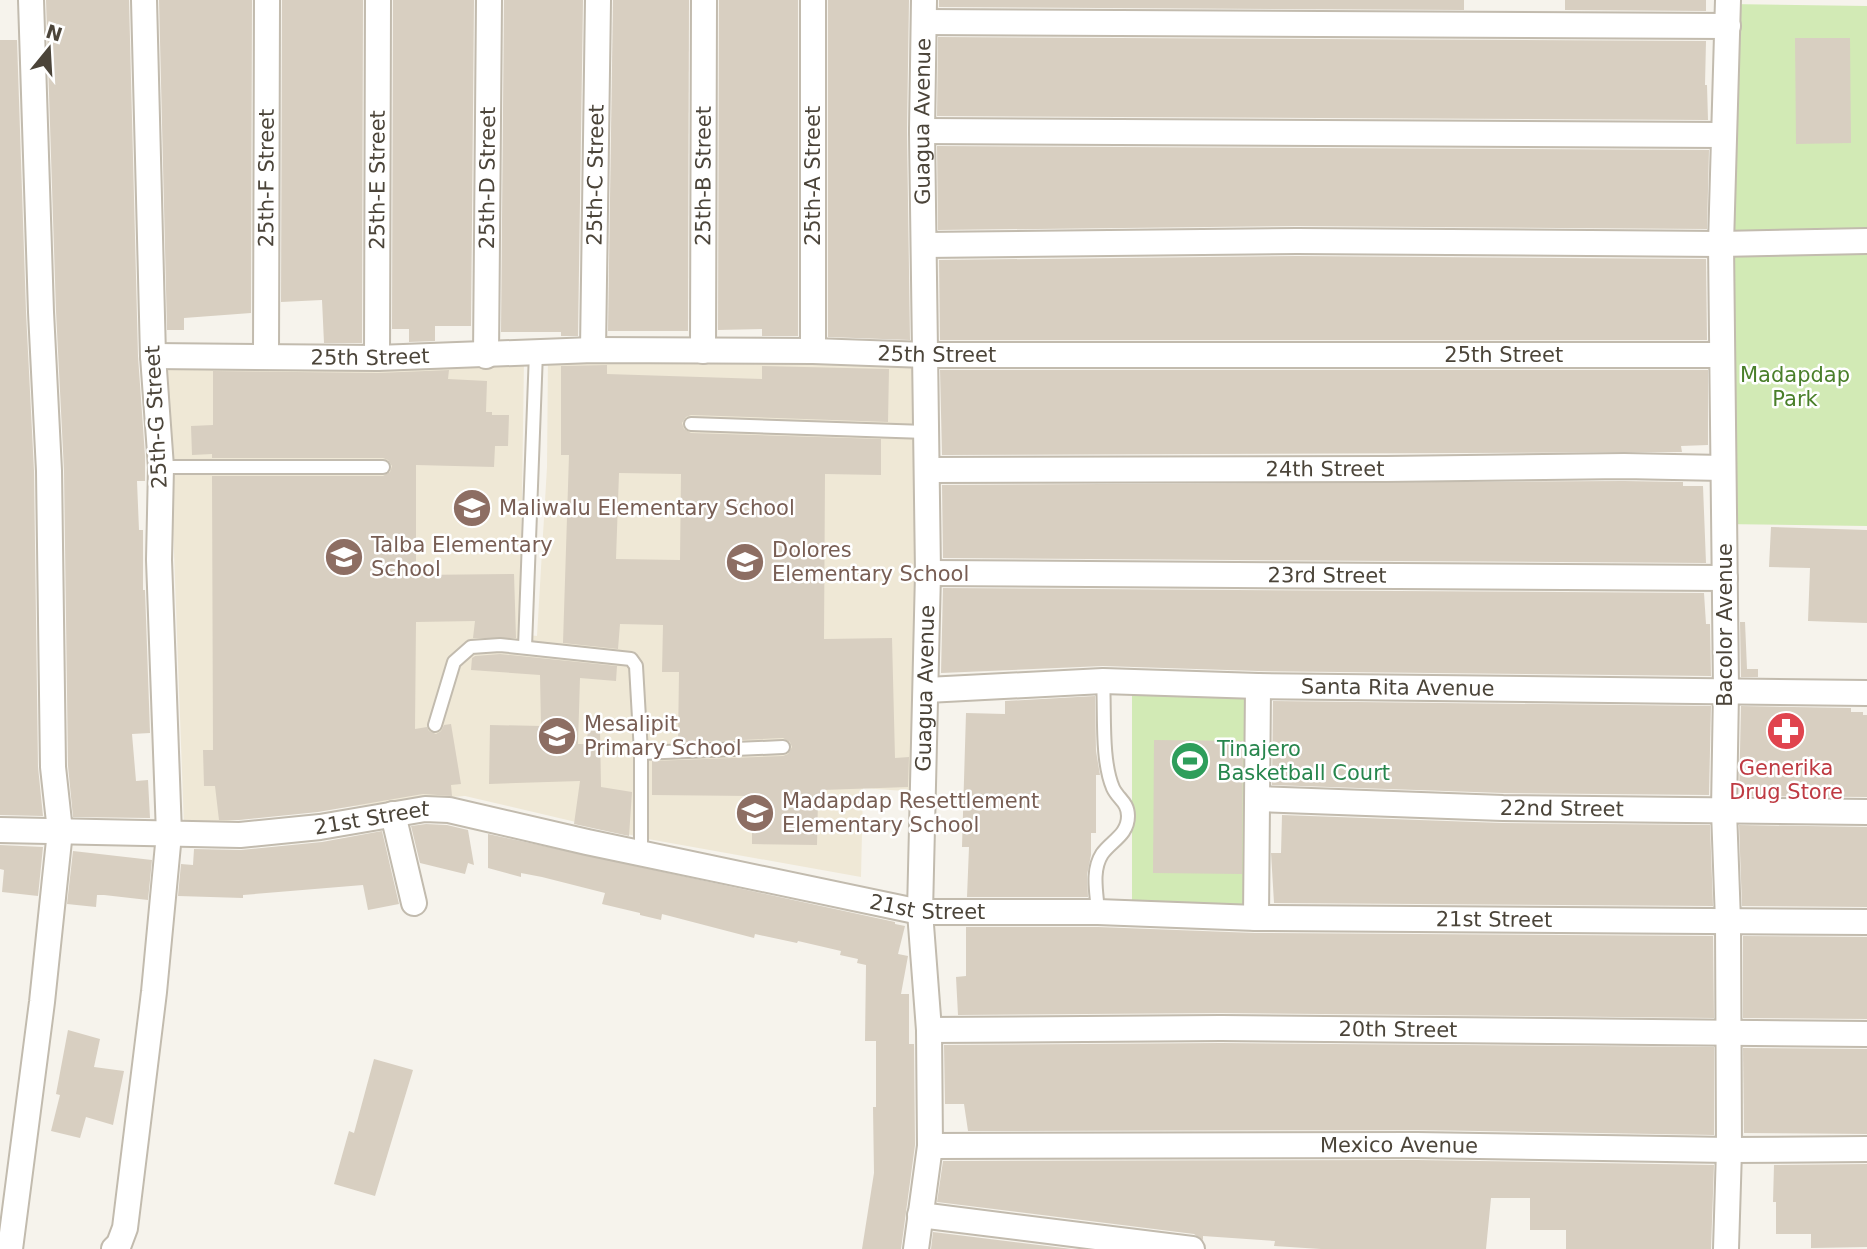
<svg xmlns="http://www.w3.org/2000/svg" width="1867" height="1249" font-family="'DejaVu Sans',sans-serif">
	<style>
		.education { fill: #efe8d6 }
		.green { fill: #d2eab5 }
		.building { fill: #d8cfc1; fill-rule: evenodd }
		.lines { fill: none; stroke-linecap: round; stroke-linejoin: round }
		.service-casing { stroke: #c2bbae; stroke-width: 16 }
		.minor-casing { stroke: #c2bbae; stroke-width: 28 }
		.service { stroke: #fff; stroke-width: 12 }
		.minor { stroke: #fff; stroke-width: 24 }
		.labels { text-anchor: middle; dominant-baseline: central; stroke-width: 5; stroke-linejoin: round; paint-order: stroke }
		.street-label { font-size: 21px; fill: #4b4439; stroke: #fff }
		.park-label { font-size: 21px; fill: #4a7f2a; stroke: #fff }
		.education-label { font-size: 21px; fill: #785e54; stroke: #fff; text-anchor: start }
		.leisure-label { font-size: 21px; fill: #27864d; stroke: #fff; text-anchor: start }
		.health-label { font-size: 21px; fill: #be3a42; stroke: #fff }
	</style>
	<rect width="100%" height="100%" fill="#f6f3ec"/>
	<path class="education" d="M548 354 916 359 918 792 863 788 861 877 648 839 465 796 399 801 184 826 167 360H524L520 634 537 636 547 467Z"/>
	<g class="green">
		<path d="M1728 4 1867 6V526L1721 524Z"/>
		<path d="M1132 689 1249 690V909L1132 908Z"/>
	</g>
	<g class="building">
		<path d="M46 0H129L138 356 145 456V481H137L139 530H143V590H145L150 733 132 734 136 781 148 780 150 818 73 817 68 766 64 471 56 311Z"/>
		<path d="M159 0H252L251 313 184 318V330H167Z"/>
		<path d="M282 0H363L362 343H324L322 300 281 302Z"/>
		<path d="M393 0H474L471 326H435V341L409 342V329H392Z"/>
		<path d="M504 0H583L578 336H561V332H501Z"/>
		<path d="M613 0H689L688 331H608Z"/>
		<path d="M719 0H798V336H762V329L718 330Z"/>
		<path d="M828 0H909L907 131 910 340 828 337Z"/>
		<path d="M939 0H1464V10L939 7Z"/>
		<path d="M1565 0H1706V11L1565 10Z"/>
		<path d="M938 37 1706 41 1705 85H1707L1708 120 937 116Z"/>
		<path d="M1795 38H1850L1851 143 1796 144Z"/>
		<path d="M0 40H17L26 312 34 471 38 767 43 816 0 815Z"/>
		<path d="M937 146 1709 150 1707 229 1297 226 938 230Z"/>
		<path d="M1297 256 1706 259 1707 340H940L939 260Z"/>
		<path d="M607 365V374L762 379V366L889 369 888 422 691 415 686 417 682 423 684 429 691 433 881 439V475L825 474 824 639 892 638 895 758 909 757 908 787 822 790V799H818L817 845 752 844V799H750V796L652 795V761L783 756 788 754 792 747 790 742 783 738 678 743 679 672H662L663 625 620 624 618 649 563 643 569 455H561V366ZM619 473 681 474 680 560 616 559Z"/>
		<path d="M449 370 448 379 487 381 486 412H492V415H509L508 446H495L494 467 416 465V575L514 574 516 638H473L475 621 416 622 415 729 427 727 429 731 436 734 441 731 444 725 451 724 461 784 451 785 452 796 423 794 318 812 239 820H219L215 786H204L203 750H213L212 476H383L390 472 392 466 388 460 383 458H212V454L192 455 191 426 213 425V371L378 373Z"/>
		<path d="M940 370H1708V445L1681 446 1682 452 942 455Z"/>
		<path d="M1624 481 1683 482V486H1703L1706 563 943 558 942 485Z"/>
		<path d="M1771 527 1867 530V623L1808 621 1810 568 1769 567Z"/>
		<path d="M943 588 1704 593 1706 624H1710L1711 676 1258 671 1103 666 941 673Z"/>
		<path d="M1740 622H1745L1747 669H1758V677H1741Z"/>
		<path d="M500 654 617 666 616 681 580 678 578 744H586L589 726 600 727 601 787 632 792 629 836 574 824 580 781 489 784 490 725 541 726 540 675 471 670 472 658 475 656Z"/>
		<path d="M1095 696 1096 751 1100 775H1096V833H1091V855L1087 875 1088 897H967L969 847H962L966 713 1005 714V701Z"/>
		<path d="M1273 701 1711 706 1709 795 1503 793 1272 785Z"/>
		<path d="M1741 706 1851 708V712H1863V715H1867V797L1739 796Z"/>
		<path d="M1154 740 1243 741 1242 874 1153 873Z"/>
		<path d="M1282 815 1502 823 1710 825 1713 906 1274 903 1271 853H1281Z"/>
		<path d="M426 824 447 825 468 830 474 865 468 863 465 874 420 863 411 826Z"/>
		<path d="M1739 825 1867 827V907L1742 906Z"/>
		<path d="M382 831 399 904 368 910 363 885 243 895V898L178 896 181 864 193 865 194 849 241 850 322 842Z"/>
		<path d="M488 834 895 922V924L905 926 898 954 908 956 901 994H909V1044H914L915 1145 901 1249H862L874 1173 873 1107H876V1041H865L866 965 857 963 858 959 840 955 841 951 798 941 797 943 755 934 754 938 662 914 661 920 640 915V913L602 904 605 893 542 877 521 873V877L488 868Z"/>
		<path d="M0 845 43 847 38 896 2 892 4 870 0 869Z"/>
		<path d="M73 851 152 860 148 900 104 895H97L96 907 67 904Z"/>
		<path d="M966 927H1098L1255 933 1713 936 1714 1018 1221 1013 958 1015 956 977 966 976Z"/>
		<path d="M1743 936 1867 937V1019L1743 1018Z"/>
		<path d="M68 1030 100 1039 94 1067 124 1071 113 1125 86 1117 80 1138 51 1131 60 1095 56 1094Z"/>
		<path d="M1221 1043 1714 1047V1135L1417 1130 968 1131 964 1104H945L944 1045Z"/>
		<path d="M1743 1048 1867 1049V1134L1744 1133Z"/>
		<path d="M374 1059 413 1070 375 1196 334 1184 349 1131 354 1133Z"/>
		<path d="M1417 1160 1714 1165 1711 1249H1566V1230H1530V1198H1491L1486 1249H1321L1274 1246 1275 1241 1203 1236V1240L1194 1234 937 1202 943 1161Z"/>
		<path d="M1867 1164V1247L1811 1248V1234H1776V1202H1773L1774 1165Z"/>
		<path d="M933 1232 1072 1249H931Z"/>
	</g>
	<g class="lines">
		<g class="service-casing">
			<g id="service">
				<path d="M691 424 926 432"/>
				<path d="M161 467H383"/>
				<path d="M525 647 536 352"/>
				<path d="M435 725 454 662 471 647 500 645 631 659 636 666 641 753V854"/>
				<path d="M641 753 783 747"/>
				<path d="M1098 912C1097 894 1091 871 1102 854 1111 841 1128 835 1128 816 1128 802 1118 799 1113 788 1101 760 1105 712 1103 681"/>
			</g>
		</g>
		<g class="minor-casing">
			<g id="minor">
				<path d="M813 0V351"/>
				<path d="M924 22 1728 26"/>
				<path d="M922 131 1724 135"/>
				<path d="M924 245 1297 241 1720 244 1867 241"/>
				<path id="s1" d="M593 350 598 0"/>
				<path id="s2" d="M703 351 704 0"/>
				<path id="s3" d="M153 356 377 358 593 350 813 351 926 355H1721"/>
				<path id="s4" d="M266 356 267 0"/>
				<path id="s5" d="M486 356 489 0"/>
				<path id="s6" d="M377 358 378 0"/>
				<path id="s7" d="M928 470 1386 469 1624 466 1723 468"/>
				<path id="s8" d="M928 573 1725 578"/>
				<path id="s9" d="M927 690 1103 681 1258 686 1867 693"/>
				<path id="s10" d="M1258 799 1503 808 1867 812"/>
				<path d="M393 814 414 903"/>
				<path id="s11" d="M0 830 240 835 320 827 425 809 449 810 587 842 920 912H1098L1256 918 1867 922"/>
				<path d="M1256 918 1258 686"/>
				<path id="s12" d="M929 1030 1221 1028 1867 1034"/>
				<path id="s13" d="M930 1146 1417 1145 1729 1150 1867 1149"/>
				<path d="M920 1215 1192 1249"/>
				<path d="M10 1249 42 1002 60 831 53 767 49 471 41 312 31 0"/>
				<path d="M114 1249 119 1244 125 1228 154 992 169 834 159 560 161 467 153 356 144 0"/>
				<path id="s14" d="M916 1249 930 1146 929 1030 920 912 928 573 922 131 924 0"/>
				<path d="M1726 1249 1729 1150 1728 921 1724 811 1726 690 1721 244 1728 0"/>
			</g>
		</g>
		<use href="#service" class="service"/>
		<use href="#minor" class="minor"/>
	</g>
	<defs>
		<g id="school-disc" transform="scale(2.0125)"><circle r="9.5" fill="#8d6e63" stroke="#fff"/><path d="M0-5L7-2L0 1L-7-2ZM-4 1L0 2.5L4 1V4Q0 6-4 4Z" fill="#fff"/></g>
		<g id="pharmacy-disc" transform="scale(2.0125)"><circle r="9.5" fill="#e0444e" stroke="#fff"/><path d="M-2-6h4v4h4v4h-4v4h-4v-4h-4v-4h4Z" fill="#fff"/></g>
		<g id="stadium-disc" transform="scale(2.0125)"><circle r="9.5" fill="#2e9e5b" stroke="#fff"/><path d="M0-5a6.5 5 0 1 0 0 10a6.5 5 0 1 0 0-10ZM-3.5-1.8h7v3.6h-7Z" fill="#fff"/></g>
	</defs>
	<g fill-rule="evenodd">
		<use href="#school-disc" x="472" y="508"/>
		<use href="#school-disc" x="344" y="557"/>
		<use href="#school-disc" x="745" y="562"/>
		<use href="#pharmacy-disc" x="1786" y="731"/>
		<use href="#school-disc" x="557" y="736"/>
		<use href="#stadium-disc" x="1190" y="761"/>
		<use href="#school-disc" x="755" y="813"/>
	</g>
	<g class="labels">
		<g class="street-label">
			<text stroke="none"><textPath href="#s14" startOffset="1129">Guagua Avenue</textPath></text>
			<text stroke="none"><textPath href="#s1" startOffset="175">25th-C Street</textPath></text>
			<text stroke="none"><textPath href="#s2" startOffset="175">25th-B Street</textPath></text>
			<text transform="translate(813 176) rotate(-90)">25th-A Street</text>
			<text stroke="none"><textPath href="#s4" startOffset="178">25th-F Street</textPath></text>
			<text stroke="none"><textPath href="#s5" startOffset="178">25th-D Street</textPath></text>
			<text stroke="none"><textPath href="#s6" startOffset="178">25th-E Street</textPath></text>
			<text stroke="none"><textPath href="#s3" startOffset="784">25th Street</textPath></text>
			<text stroke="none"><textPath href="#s3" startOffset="1351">25th Street</textPath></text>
			<text stroke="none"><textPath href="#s3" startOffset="217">25th Street</textPath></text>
			<text transform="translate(156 417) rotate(-93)">25th-G Street</text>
			<text stroke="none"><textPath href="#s7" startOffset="397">24th Street</textPath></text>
			<text stroke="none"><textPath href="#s8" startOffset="399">23rd Street</textPath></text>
			<text transform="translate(1725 625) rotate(-90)">Bacolor Avenue</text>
			<text stroke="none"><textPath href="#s9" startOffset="471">Santa Rita Avenue</textPath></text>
			<text stroke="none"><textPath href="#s14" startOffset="562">Guagua Avenue</textPath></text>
			<text stroke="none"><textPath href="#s10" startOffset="304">22nd Street</textPath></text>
			<text stroke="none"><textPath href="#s11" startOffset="373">21st Street</textPath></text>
			<text stroke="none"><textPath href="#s11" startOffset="940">21st Street</textPath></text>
			<text stroke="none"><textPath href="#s11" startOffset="1507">21st Street</textPath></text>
			<text stroke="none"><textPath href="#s12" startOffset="469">20th Street</textPath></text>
			<text stroke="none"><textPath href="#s13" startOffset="469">Mexico Avenue</textPath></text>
		</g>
		<g class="park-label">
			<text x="1795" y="375">Madapdap<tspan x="1795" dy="24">Park</tspan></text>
		</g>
		<g class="education-label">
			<text x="499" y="508">Maliwalu Elementary School</text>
			<text x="371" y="545">Talba Elementary<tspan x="371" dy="24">School</tspan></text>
			<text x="772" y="550">Dolores<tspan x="772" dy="24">Elementary School</tspan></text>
			<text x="584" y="724">Mesalipit<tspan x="584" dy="24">Primary School</tspan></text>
			<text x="782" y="801">Madapdap Resettlement<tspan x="782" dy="24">Elementary School</tspan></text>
		</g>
		<g class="leisure-label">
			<text x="1217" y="749">Tinajero<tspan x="1217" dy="24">Basketball Court</tspan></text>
		</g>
		<g class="health-label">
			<text x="1786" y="768">Generika<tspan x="1786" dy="24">Drug Store</tspan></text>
		</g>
	</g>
	<g transform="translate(49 49) rotate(18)" stroke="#ffffff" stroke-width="5" paint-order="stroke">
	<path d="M0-5L12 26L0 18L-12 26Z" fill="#4b4439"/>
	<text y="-10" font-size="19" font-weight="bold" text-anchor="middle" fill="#4b4439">N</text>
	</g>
</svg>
